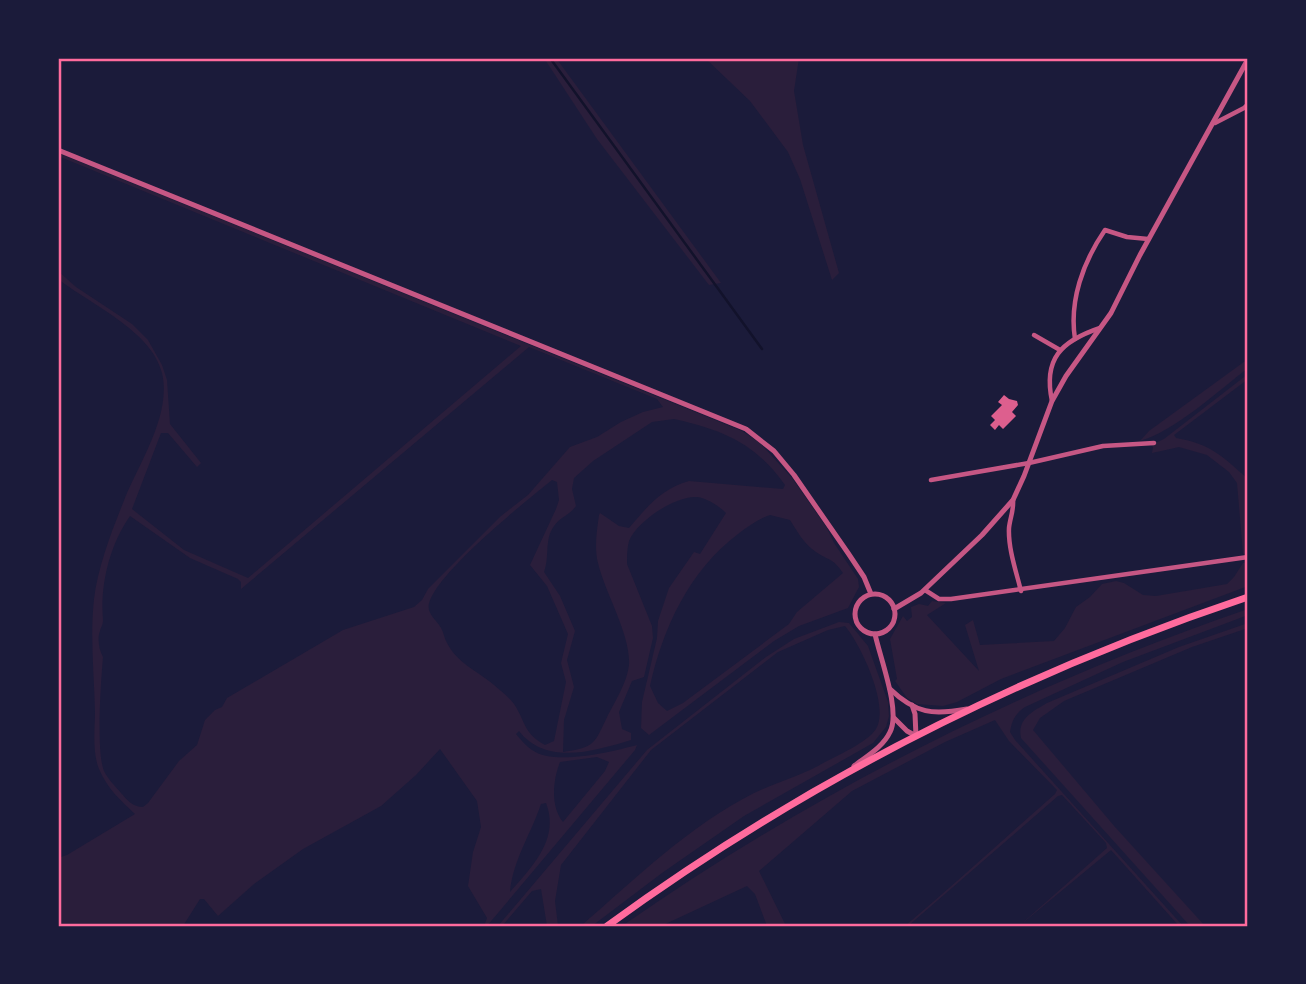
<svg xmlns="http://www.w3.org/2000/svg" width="1306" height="984" font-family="Signika,sans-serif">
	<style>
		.green { fill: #2a1e3b; fill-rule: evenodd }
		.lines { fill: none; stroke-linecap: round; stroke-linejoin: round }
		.stream { stroke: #12122b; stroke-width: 2.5 }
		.building { fill: #dd5f8e }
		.minor { stroke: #c65784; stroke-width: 4.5 }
		.tertiary { stroke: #c65784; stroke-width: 5 }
		.primary { stroke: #ff6b9d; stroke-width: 7 }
		.neatline { fill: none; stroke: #ff6b9d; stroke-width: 2.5 }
	</style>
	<rect width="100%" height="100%" fill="#1b1b3a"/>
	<g class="green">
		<path d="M544 58H556L721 283 709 285 597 139Z"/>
		<path d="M705 58H799L794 91 803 145 839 273 832 280 800 179 788 152 750 101Z"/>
		<path d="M58 153 742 431 760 443 792 478 827 528 834 543 858 579 859 587 848 608 799 626 774 641 649 735 641 728 642 702 657 638 658 621 669 588 694 552 700 554 726 513C719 506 707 498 697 497 676 495 636 522 629 541 627 548 627 556 627 564L652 626 653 638 644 677 632 681 619 712 622 729 631 733V740C595 751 546 766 519 731L516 734C521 740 526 746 532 750 554 766 611 752 637 745L635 750 487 926H484L487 918 468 886 473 852 481 827 477 801 440 749 416 775 381 806 303 849 254 884 218 916 204 899H200L183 926H58V858L67 855 135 814C120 800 107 788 99 769 92 752 95 728 95 711 94 674 90 636 94 599 98 567 111 533 123 503 138 464 172 416 162 373 152 331 90 304 58 279V271L76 287 132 324 148 340 162 365 167 380 170 424 201 463 197 467 168 433H161L132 509 184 550 248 578 521 346 58 156ZM529 347 657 399 663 407 643 412 621 422 597 437 570 447 528 495 501 516 428 589 422 600 414 607 343 630 227 698 222 707 215 710 205 720 197 745 179 761 148 803 143 807C133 807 127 800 121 793 115 786 108 779 104 771 96 751 101 681 103 657 99 650 97 638 100 631 101 627 103 625 103 620 100 586 109 546 130 516L190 558 238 579 241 582V589ZM674 419C723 430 755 443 785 485L783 489 689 481C661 489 647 507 629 528L619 526 600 513 599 515C597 530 594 547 598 563 605 593 631 635 629 665 627 682 616 700 608 715 594 744 596 747 563 752L564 720 574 687 567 660 575 631 560 596 544 572C550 556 544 540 554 526 560 517 570 515 576 506L572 489 574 478 593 461 652 422ZM552 480 557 482 559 500 556 509 530 565 547 586 568 634 561 663 566 682 554 741 545 745C523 733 526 722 514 704 509 697 501 691 494 685 479 672 457 663 447 643 444 638 444 633 441 628 438 622 431 617 429 610 422 583 530 498 552 480ZM770 515 790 520C797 531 804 544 816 552 829 561 832 557 843 573L797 612 789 624 683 703 667 711 658 703 650 686C663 628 689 571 738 534 749 526 758 519 770 515ZM597 757 609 762 605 771 563 822C550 806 553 780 560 762ZM546 803C560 839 532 867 510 892 513 860 531 834 541 804Z"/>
		<path d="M1248 359V368C1218 391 1175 431 1140 441L1149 431Z"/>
		<path d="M1248 374V379L1174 435 1176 438C1211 444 1222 456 1248 479V553L1243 554 1237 483 1229 472 1207 455 1179 447 1152 453 1153 447 1151 445 1164 439Z"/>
		<path d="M1248 562V586L1001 679 957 702 943 706 917 704 907 698 895 681 897 679 890 639 903 616 907 621 912 617 911 607 919 604 928 606 932 601 946 603 927 615 979 671 965 625 973 620 980 645 1054 641 1065 628 1076 607 1090 597 1102 584 1116 581 1124 583 1143 595 1156 596 1227 584 1234 577 1243 563Z"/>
		<path d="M1248 609V615L1123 662 1025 707C1015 714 1012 720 1010 732L1015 740 1183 926H1179L1111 850 1019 926 1107 848 1106 843 1062 795 1058 796 908 926H905C956 883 1005 838 1055 794L1057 790 1009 741 995 720 945 742 852 791 759 871 786 926H767L755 894 747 886 661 926H622C814 792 1026 685 1248 609Z"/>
		<path d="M839 622 849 623 868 646 888 702 889 716 886 727 873 743 744 816 662 873 592 926H581C635 879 689 826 754 793 775 783 797 777 818 766 833 757 866 744 876 729 890 706 861 645 845 626L828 630 778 652 651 750 561 865 555 901 558 926H547L541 889 532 891 502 926H498L647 750 766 657 794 639Z"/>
		<path d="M1248 623V628L1192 647 1064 701 1040 718 1033 730 1115 827 1205 926H1190L1021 738C1017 719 1032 712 1047 703L1179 647Z"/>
	</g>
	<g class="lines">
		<path class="stream" d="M550 58 762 349"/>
	</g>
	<path class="building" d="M1004 395 1009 399 1017 401 1018 405 1012 412 1016 416 1003 429 999 425 995 430 990 425 995 420 991 416 1002 405 998 402Z"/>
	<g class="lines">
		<g class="minor">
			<path d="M1215 123 1244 108 1248 104"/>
			<path d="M1034 335 1060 350"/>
			<path d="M1075 339C1069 301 1083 262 1105 230L1127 237 1148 239"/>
			<path d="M1052 401C1043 359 1061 341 1100 328"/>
			<path d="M931 480 1029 463 1103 446 1154 443"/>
			<path d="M1013 500C1014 510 1010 518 1009 528 1008 548 1016 571 1021 591"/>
			<path d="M925 590 939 599H951L1248 557"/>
		</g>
		<g class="tertiary">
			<path d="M58 150 746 429 774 451 794 475 848 553 864 577 871 594"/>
			<circle cx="875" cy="614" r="20"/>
			<path d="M894 609 921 593 982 535 1013 500 1024 476 1052 401 1066 376 1111 313 1140 255 1248 59"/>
			<path d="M890 689C916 714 933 715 967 709"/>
			<path d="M894 718 907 731 916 736 915 714 912 705"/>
			<path d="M854 766C867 756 883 747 890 732 901 711 880 658 875 634"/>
		</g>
		<path class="primary" d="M607 926C803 783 1018 674 1248 597"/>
	</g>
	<rect width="1306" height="984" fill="none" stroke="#1b1b3a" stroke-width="119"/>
	<rect x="60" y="60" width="1186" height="865" class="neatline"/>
</svg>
